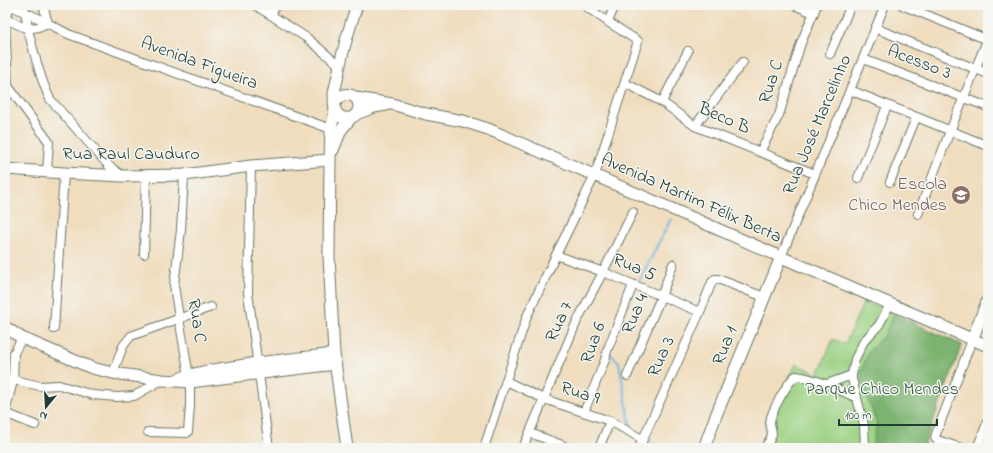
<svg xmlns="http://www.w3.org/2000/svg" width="993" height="453" font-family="'Indie Flower',sans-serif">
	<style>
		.green { fill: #9bd182; stroke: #5d875b }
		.forest { fill: #7cb370; stroke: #4e7852 }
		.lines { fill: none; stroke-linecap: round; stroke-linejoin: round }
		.stream { stroke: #66b0de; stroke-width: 2 }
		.street-casing { stroke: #687564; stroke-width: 10 }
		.secondary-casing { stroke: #687564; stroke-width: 13 }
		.street { stroke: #fff; stroke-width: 8 }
		.secondary { stroke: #fff; stroke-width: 11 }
		.labels { text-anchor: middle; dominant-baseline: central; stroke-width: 3; stroke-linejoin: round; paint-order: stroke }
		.street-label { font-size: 18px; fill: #1f3d34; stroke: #f6f6f2 }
		.education-label { font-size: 18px; fill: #785e54; stroke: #f6f6f2; text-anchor: end }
		.park-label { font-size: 18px; fill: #385b44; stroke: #f6f6f2 }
	</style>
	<rect width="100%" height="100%" fill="#f6f6f2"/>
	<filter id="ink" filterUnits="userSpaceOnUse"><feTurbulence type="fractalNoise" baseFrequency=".025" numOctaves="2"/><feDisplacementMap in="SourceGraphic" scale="8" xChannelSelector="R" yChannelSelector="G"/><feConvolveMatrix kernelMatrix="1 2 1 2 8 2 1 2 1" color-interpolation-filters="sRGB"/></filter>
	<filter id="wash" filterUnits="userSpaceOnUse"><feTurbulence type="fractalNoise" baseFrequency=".012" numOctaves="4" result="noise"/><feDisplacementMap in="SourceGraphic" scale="16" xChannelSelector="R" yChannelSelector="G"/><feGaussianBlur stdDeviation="0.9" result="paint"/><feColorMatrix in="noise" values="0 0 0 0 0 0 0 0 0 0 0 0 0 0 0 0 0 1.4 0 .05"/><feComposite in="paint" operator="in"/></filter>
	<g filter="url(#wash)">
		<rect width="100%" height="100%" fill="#f0ddbe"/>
		<path class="green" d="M864 301 962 345 924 445 930 448H760L767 433V420L796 364 818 374 833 339 845 344Z"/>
		<path class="forest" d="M894 314 962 345 924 445 930 448H872L877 423 865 392 861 372 869 351 885 334Z"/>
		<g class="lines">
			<g class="stream">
				<path d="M638 283 671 219"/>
				<path d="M609 353 619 362 631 429"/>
				<path d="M645 439 660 448"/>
			</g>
		</g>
	</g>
	<g filter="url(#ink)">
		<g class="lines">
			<g class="street-casing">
				<g id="street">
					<path d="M9 5 40 19 68 34 331 129 336 130"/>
					<path d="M23 5C26 13 27 21 28 30 34 52 40 79 50 99L109 166 123 176"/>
					<path d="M43 5 48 23"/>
					<path d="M255 5 307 38 340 66"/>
					<path d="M794 5 814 13"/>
					<path d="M902 5 988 40"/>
					<path d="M10 6 5 20 8 86 49 142 47 172"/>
					<path d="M272 15 275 5"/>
					<path d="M5 19 28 29 38 27 48 23"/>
					<path d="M608 22 615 5"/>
					<path d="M875 28 988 74"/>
					<path d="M830 54 851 5"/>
					<path d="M863 59 988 107"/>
					<path d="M625 83 662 102 695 126 815 174"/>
					<path d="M850 90 988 146"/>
					<path d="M662 102 688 51"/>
					<path d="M695 126 743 62"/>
					<path d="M760 152 779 115 801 43 817 5"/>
					<path d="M251 166 248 293 269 448"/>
					<path d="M858 178 887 106"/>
					<path d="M890 182 916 118"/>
					<path d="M918 214 950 131 988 38"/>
					<path d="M144 254 146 176"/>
					<path d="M556 255 603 272 700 312"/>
					<path d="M781 257 850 90 885 5"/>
					<path d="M54 329 64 173"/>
					<path d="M113 373 123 346 131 336 211 307"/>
					<path d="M627 376 661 297 673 264"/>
					<path d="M5 378 40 386 59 385 93 395 117 397 134 396 162 380"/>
					<path d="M506 381 544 399 610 421 642 439"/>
					<path d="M827 384 852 375"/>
					<path d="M5 412 13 381 14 353 22 338"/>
					<path d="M584 412 605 360 607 351 633 285"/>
					<path d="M5 413 35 425"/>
					<path d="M148 432 187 433 188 432 190 406V382L179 318 174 285 181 230 184 175"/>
					<path d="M530 433 562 445 564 446V448"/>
					<path d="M484 448 527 316 556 255 595 175 638 41 608 22 584 5"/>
					<path d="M523 448 577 321 603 272 633 212"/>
					<path d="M599 448 610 421"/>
					<path d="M639 448 700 312 712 282 715 279H718L764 297"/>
					<path d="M765 448C767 444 771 439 772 434 772 430 770 426 770 422 771 412 788 381 796 376 818 379 837 389 857 398"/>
					<path d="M865 448 864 425 852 379V375L855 359 864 341 879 325 890 304"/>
					<path d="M961 448 937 440 935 438 936 434 972 340"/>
					<path d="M977 448 988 421"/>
				</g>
			</g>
			<g class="secondary-casing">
				<g id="secondary">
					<path d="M356 98 392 104 426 114 463 121 488 129 688 216 781 257 988 346"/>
					<path d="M335 104C341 87 364 95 358 111 355 120 341 121 336 112 334 109 334 98 334 94 335 86 338 78 339 70 343 48 350 26 357 5"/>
					<path d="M335 110 331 129 330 160 329 256 334 354 347 448"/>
					<path d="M356 114 374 107 386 105"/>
					<path d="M333 150 341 130 351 118"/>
					<path d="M5 169 64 173 123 176 184 175 251 166 330 160"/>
					<path d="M5 327 22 338 92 368 113 373 162 380 190 382 335 364"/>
					<path d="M972 340 988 299"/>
					<path d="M176 380 189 375 207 371 257 363 334 354"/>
					<path d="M704 448 715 418 781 257"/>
				</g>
			</g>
			<use href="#street" class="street"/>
			<use href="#secondary" class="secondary"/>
		</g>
	</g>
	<defs>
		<g id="school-disc" transform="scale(1)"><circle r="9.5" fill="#8d6e63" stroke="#f6f6f2"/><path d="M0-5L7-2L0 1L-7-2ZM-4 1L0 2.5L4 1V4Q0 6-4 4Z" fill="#fff"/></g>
	</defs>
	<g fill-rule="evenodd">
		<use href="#school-disc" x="961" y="195"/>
	</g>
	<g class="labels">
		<g class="street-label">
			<text transform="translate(919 63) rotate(21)">Acesso 3</text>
			<text transform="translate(199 64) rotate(20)">Avenida Figueira</text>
			<text transform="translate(772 82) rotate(-72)">Rua C</text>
			<text transform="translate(724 119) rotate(24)">Beco B</text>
			<text transform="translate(818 125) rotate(-67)">Rua José Marcelinho</text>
			<text x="131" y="155">Rua Raul Cauduro</text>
			<text transform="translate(691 199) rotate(24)">Avenida Martim Félix Berta</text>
			<text transform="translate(634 268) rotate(23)">Rua 5</text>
			<text transform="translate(636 314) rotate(-67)">Rua 4</text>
			<text transform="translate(196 321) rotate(81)">Rua C</text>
			<text transform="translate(560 322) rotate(-65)">Rua 7</text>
			<text transform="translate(594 343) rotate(-70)">Rua 6</text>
			<text transform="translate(726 346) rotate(-68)">Rua 1</text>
			<text transform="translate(662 357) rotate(-66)">Rua 3</text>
			<text transform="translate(580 394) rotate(18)">Rua 9</text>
		</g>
		<g class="education-label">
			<text x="947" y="185">Escola<tspan x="947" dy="21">Chico Mendes</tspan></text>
		</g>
		<g class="park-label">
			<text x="882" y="390">Parque Chico Mendes</text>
		</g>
	</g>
	<rect width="993" height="453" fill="none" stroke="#f6f6f2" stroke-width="20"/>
	<g transform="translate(46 407) rotate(198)" stroke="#f6f6f2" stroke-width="3" paint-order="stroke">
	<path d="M0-3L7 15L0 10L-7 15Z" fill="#1f3d34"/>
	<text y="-6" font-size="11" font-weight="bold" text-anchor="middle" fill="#1f3d34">N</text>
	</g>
	<path d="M839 419v6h98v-6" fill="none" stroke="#1f3d34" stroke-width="2"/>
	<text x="845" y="419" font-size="12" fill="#1f3d34" stroke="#f6f6f2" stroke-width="3" paint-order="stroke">100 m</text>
</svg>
